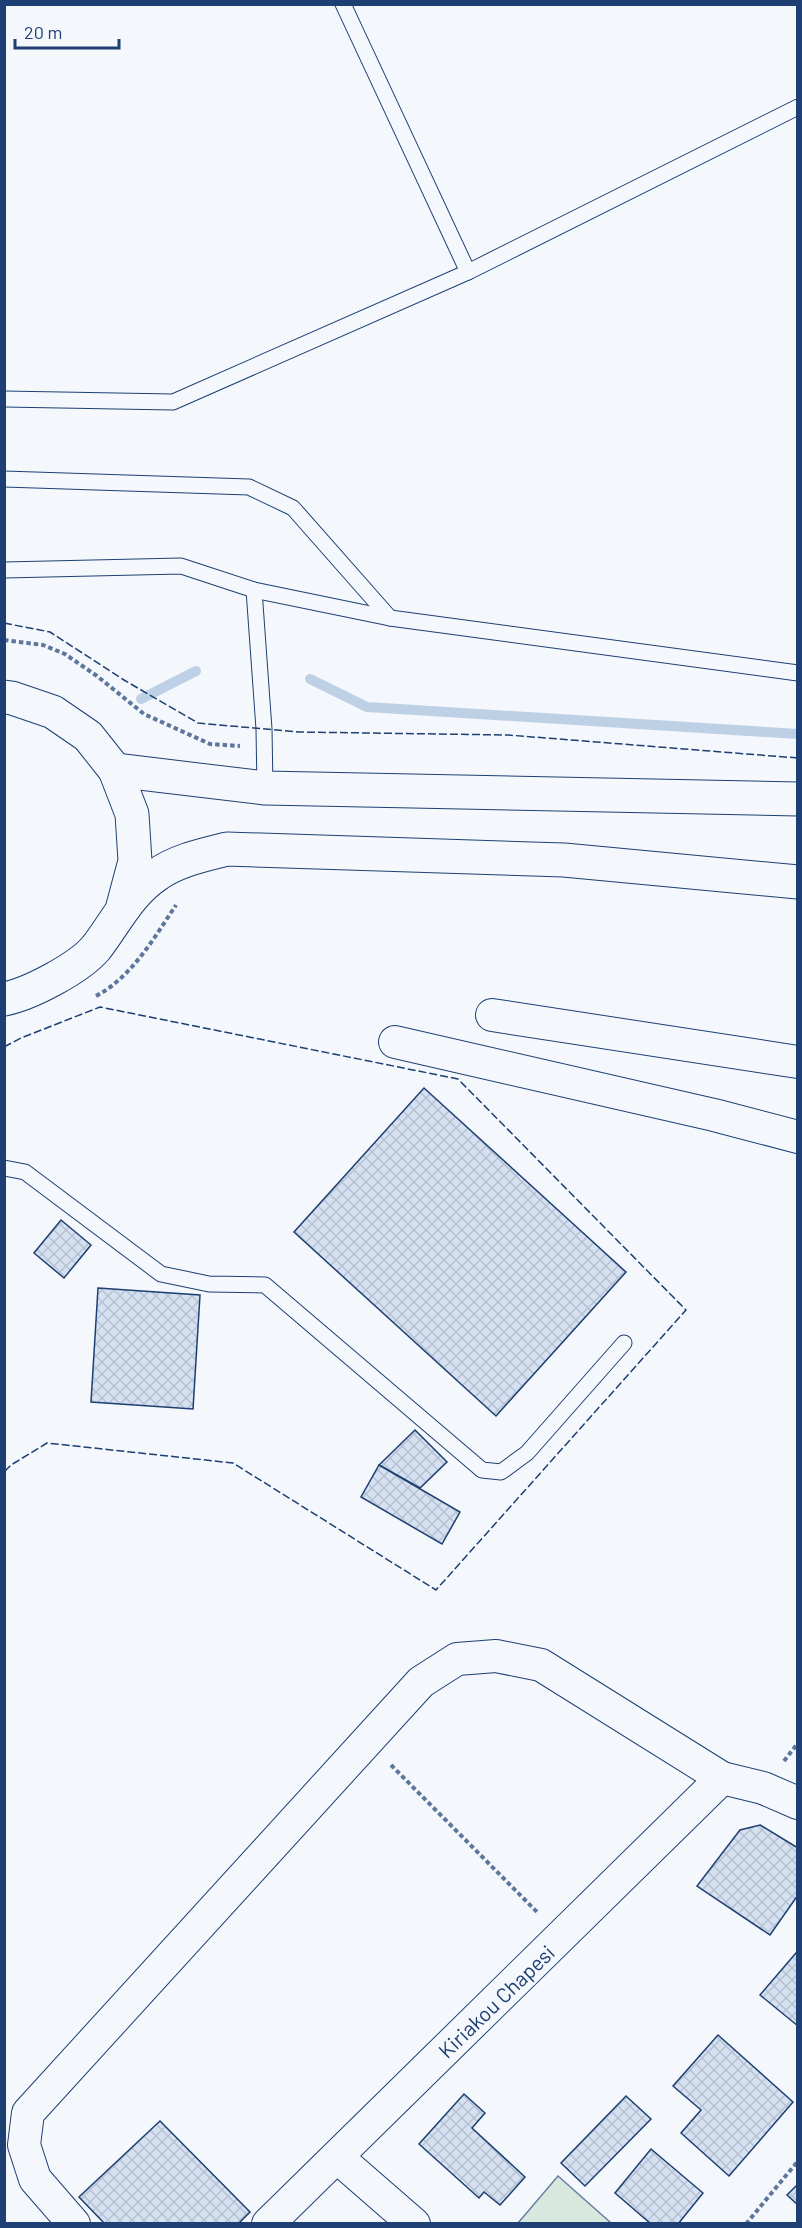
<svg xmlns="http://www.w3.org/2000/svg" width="802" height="2228" font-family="Barlow,sans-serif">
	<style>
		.park { fill: #d7e8df; stroke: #687fa3; stroke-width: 1.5 }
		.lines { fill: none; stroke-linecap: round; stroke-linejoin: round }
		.stream { stroke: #bed0e5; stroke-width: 10 }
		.building { fill: url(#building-cross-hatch); stroke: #1d3f73; stroke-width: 1.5 }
		.service-casing { stroke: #1d3f73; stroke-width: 17 }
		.minor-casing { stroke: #1d3f73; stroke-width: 34 }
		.secondary-casing { stroke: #1d3f73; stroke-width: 35 }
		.path { stroke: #5e769c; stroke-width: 4; stroke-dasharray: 4.5 3; stroke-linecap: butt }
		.service { stroke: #f4f7fb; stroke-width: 15 }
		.minor { stroke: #f4f7fb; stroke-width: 32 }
		.secondary { stroke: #f4f7fb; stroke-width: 33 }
		.fence { stroke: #1d3f73; stroke-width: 1.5; stroke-dasharray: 8 3; stroke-linecap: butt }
		.labels { text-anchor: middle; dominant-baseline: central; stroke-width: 4.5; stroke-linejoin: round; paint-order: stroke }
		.street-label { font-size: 21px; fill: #1d3f73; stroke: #f4f7fb }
	</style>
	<defs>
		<pattern id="building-cross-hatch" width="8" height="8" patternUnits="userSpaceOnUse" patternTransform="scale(1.5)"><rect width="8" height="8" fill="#d5e0f0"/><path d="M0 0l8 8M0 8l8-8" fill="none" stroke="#b6c1d1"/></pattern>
	</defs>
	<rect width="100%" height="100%" fill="#f4f7fb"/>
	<path class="park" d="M558 2176 611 2223H518Z"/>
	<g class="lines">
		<g class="stream">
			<path d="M310 679 367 707 798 734"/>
			<path d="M141 699 196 671"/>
		</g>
	</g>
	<g class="building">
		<path d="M424 1088 626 1272 496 1416 294 1232Z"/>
		<path d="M61 1220 91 1245 64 1278 34 1253Z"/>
		<path d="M98 1288 200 1295 193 1409 91 1402Z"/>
		<path d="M415 1430 447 1462 420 1488 379 1465Z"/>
		<path d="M379 1465 460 1512 442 1544 361 1497Z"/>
		<path d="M760 1825 798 1848V1895L770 1935 697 1886 740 1830Z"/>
		<path d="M796 1953 798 1954V2026L760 1995Z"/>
		<path d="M718 2035 793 2102 729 2176 681 2133 701 2110 673 2086Z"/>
		<path d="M464 2094 485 2113 472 2128 525 2177 500 2205 484 2192 479 2198 419 2144Z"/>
		<path d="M626 2096 651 2119 585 2186 561 2163Z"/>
		<path d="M160 2121 250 2212 238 2224H105L79 2197Z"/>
		<path d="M651 2149 703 2193 678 2224H651L615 2193Z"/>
		<path d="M798 2184V2205L787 2195Z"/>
	</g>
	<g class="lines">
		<g class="service-casing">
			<g id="service">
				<path d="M343 4 468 272"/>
				<path d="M4 399 173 402 468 272 798 107"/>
				<path d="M4 479 249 487 293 508 390 618"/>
				<path d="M4 570 181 566 254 590 390 618 798 673"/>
				<path d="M254 590 264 729 265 788"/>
				<path d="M4 1168 25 1172 161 1274 209 1284 265 1285 482 1470 501 1472 527 1453 624 1343"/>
			</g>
		</g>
		<g class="minor-casing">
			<g id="minor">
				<path d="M492 1015 798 1062"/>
				<path d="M395 1042 714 1115 798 1137"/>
				<path d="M337 2157 414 2224"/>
				<path d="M74 2224 35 2179 24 2145 28 2113 421 1682 457 1659 496 1656 541 1665 722 1778 763 1788 798 1803"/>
				<path d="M268 2224 722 1778"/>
			</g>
		</g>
		<g class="secondary-casing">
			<g id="secondary">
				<path d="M4 697 12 698 53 712 88 736 115 770 132 814 135 861 123 906"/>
				<path d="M115 770 265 788 798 799"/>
				<path d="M4 999C30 994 79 968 96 948 116 922 129 893 158 874 178 860 204 855 227 849L564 860 798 882"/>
			</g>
		</g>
		<g class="path">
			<path d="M4 640 43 645 65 654 97 676 144 714 210 744 240 746"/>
			<path d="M96 996C132 977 154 938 176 905"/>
			<path d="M784 1761 798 1743"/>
			<path d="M391 1765 538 1913"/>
			<path d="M746 2224 798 2161"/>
		</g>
		<use href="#service" class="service"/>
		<use href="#minor" class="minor"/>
		<use href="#secondary" class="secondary"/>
		<g class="fence">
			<path d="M4 623 50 632 124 680 198 723 298 732 508 735 798 758"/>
			<path d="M4 1047 21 1038 100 1007 458 1079 686 1310 436 1590 233 1463 47 1443 11 1465 4 1472"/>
		</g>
	</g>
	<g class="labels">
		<g class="street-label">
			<text transform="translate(496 2001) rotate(-44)">Kiriakou Chapesi</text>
		</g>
	</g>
	<rect width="802" height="2228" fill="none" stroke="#1d3f73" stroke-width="12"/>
	<path d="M15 39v9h104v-9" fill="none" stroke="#1d3f73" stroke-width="3"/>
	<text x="24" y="39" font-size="18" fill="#1d3f73" stroke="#f4f7fb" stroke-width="4.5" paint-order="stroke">20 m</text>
</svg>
